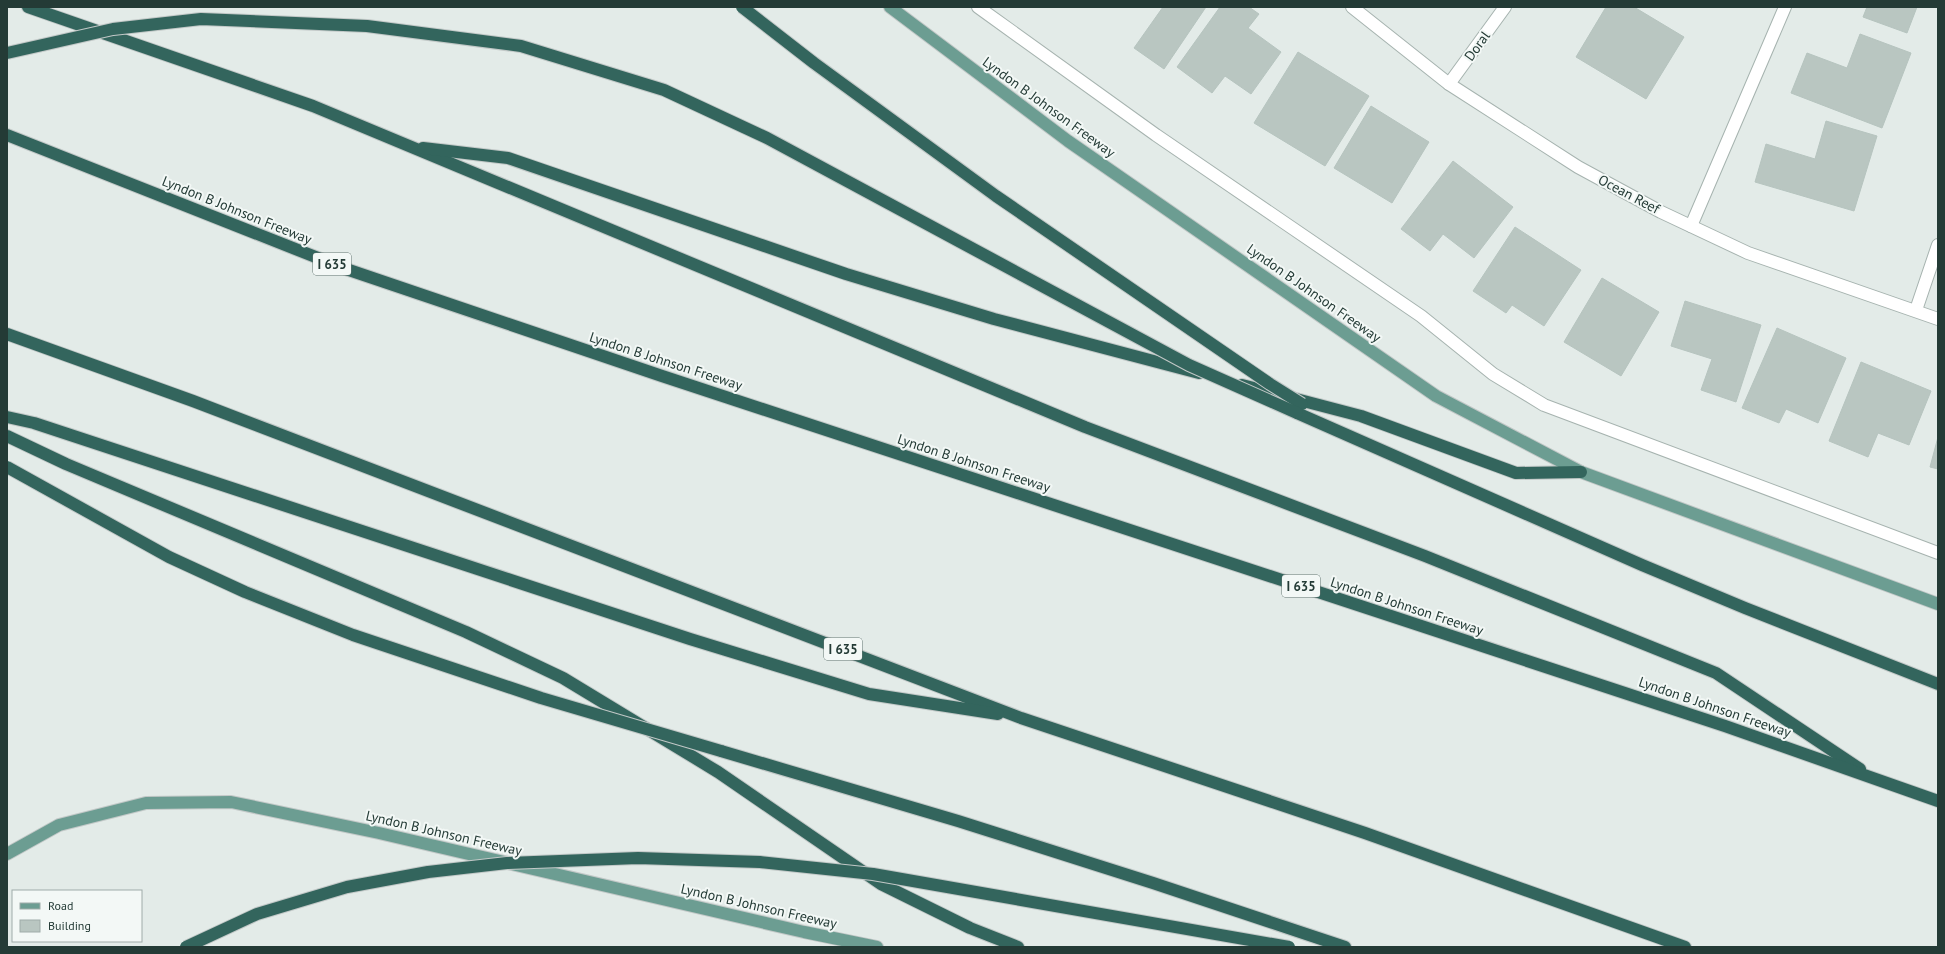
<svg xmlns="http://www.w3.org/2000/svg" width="1945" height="954" font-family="'PT Sans',sans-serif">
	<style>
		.building { fill: #b9c6c1; stroke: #b6c4bf }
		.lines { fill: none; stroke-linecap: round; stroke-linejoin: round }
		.minor-casing { stroke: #a6b3af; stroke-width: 14 }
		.major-casing { stroke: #c2c8c7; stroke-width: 14 }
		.highway-casing { stroke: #c2c8c7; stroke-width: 14 }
		.minor { stroke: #fff; stroke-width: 12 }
		.major { stroke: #6c9d92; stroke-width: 12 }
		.highway { stroke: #33655d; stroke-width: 12 }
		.highway-bridge-casing { stroke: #c2c8c7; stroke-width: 14; stroke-linecap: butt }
		.highway-bridge { stroke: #33655d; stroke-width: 12 }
		.labels { text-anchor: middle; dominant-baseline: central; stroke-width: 4; stroke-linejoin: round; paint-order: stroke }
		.shield { fill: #f3f8f6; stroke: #627470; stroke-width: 1 }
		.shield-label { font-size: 13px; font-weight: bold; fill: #243b36 }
		.street-label { font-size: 14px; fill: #243b36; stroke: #f3f8f6 }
	</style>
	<rect width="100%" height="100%" fill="#e3ebe8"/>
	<g class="building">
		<path d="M1163 7H1206L1164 69 1134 48Z"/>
		<path d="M1220 7H1249L1259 14 1248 28 1281 52 1251 94 1225 76 1212 93 1177 67Z"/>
		<path d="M1606 7H1634L1684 37 1646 99 1576 57Z"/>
		<path d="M1867 7H1917L1907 33 1863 17Z"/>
		<path d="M1860 34 1911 53 1882 128 1791 93 1807 53 1847 68Z"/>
		<path d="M1298 52 1369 96 1325 166 1254 123Z"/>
		<path d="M1371 106 1429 142 1392 203 1334 168Z"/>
		<path d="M1826 121 1877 136 1854 211 1755 182 1766 144 1815 159Z"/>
		<path d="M1453 161 1513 207 1474 258 1443 234 1430 251 1401 229Z"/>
		<path d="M1515 227 1581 270 1544 326 1512 305 1506 313 1473 291Z"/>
		<path d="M1602 278 1659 312 1621 376 1564 342Z"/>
		<path d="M1685 301 1761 325 1736 402 1701 390 1712 359 1671 346Z"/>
		<path d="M1777 328 1846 358 1818 423 1786 409 1779 423 1742 408Z"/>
		<path d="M1861 362 1931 391 1909 445 1878 433 1868 457 1829 441Z"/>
		<path d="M1938 437V469L1930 467Z"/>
	</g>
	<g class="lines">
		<g class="minor-casing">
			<g id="minor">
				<path d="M978 7 1156 135 1421 316 1493 374 1544 405 1938 553"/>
				<path d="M1352 7 1449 84 1578 167 1661 212 1748 253 1938 319"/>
				<path d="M1449 84 1505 7"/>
				<path d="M1691 226 1785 7"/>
				<path d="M1916 310 1938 245"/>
			</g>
		</g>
		<g class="major-casing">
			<g id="major">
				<path d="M890 7 1068 141 1436 396 1581 472 1938 604"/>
				<path d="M7 854 59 825 146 803 231 802 379 833 804 932 877 947"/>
			</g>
		</g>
		<g class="highway-casing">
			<g id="highway">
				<path d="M28 7 313 106 1085 427 1425 556 1716 673 1860 769"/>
				<path d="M7 135 346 269 662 376 1725 726 1938 801"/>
				<path d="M423 148 508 158 846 274 994 319 1199 373"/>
				<path d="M7 334 193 401 1021 718 1365 833 1685 947"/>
				<path d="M1242 385 1361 416 1516 473 1581 472"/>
				<path d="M1297 413 1642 565 1745 608 1938 684"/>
				<path d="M7 417 34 423 690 639 869 694 998 714"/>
				<path d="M7 436 66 464 466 632 563 678 718 772 881 884 970 928 1018 947"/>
				<path d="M721 751 958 821 1153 883 1345 947"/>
			</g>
		</g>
		<use href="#minor" class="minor"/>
		<use href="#major" class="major"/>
		<use href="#highway" class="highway"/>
		<g class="highway-bridge-casing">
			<g id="highway-bridge">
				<path d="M742 7 814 63 996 196 1270 384 1302 404"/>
				<path d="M7 53 113 29 201 19 367 26 521 46 664 90 767 138 1189 365 1297 413"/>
				<path d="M7 467 169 557 245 592 353 635 541 698 721 751"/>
				<path d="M186 947 257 914 347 887 428 872 507 863 638 858 760 862 873 874 1289 947"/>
			</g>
		</g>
		<use href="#highway-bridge" class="highway-bridge"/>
	</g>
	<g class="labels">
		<g class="shield">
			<rect x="313" y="253" width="38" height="22" rx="3"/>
			<rect x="1282" y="575" width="38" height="22" rx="3"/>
			<rect x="824" y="638" width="38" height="22" rx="3"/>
		</g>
		<g class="shield-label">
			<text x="332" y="264">I 635</text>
			<text x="1301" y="586">I 635</text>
			<text x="843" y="649">I 635</text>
		</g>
		<g class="street-label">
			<text transform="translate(1477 46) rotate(-54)">Doral</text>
			<text transform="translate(1049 107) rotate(36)">Lyndon B Johnson Freeway</text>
			<text transform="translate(1629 194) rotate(28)">Ocean Reef</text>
			<text transform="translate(237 210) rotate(22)">Lyndon B Johnson Freeway</text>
			<text transform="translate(1314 293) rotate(35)">Lyndon B Johnson Freeway</text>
			<text transform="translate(666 361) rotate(18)">Lyndon B Johnson Freeway</text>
			<text transform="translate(974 463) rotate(18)">Lyndon B Johnson Freeway</text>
			<text transform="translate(1407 606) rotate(18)">Lyndon B Johnson Freeway</text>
			<text transform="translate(1715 707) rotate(19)">Lyndon B Johnson Freeway</text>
			<text transform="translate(444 833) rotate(13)">Lyndon B Johnson Freeway</text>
			<text transform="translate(759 906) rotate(13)">Lyndon B Johnson Freeway</text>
		</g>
	</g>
	<rect width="1945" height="954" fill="none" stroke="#243b36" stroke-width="16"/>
	<rect x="12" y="890" width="130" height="52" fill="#f3f8f6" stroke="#a0aca9"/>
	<rect x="20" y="903" width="20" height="6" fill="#6c9d92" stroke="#a0aca9"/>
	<text x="48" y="910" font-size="12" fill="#243b36">Road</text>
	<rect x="20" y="920" width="20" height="12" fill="#b9c6c1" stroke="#a0aca9"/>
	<text x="48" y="930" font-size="12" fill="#243b36">Building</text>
</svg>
